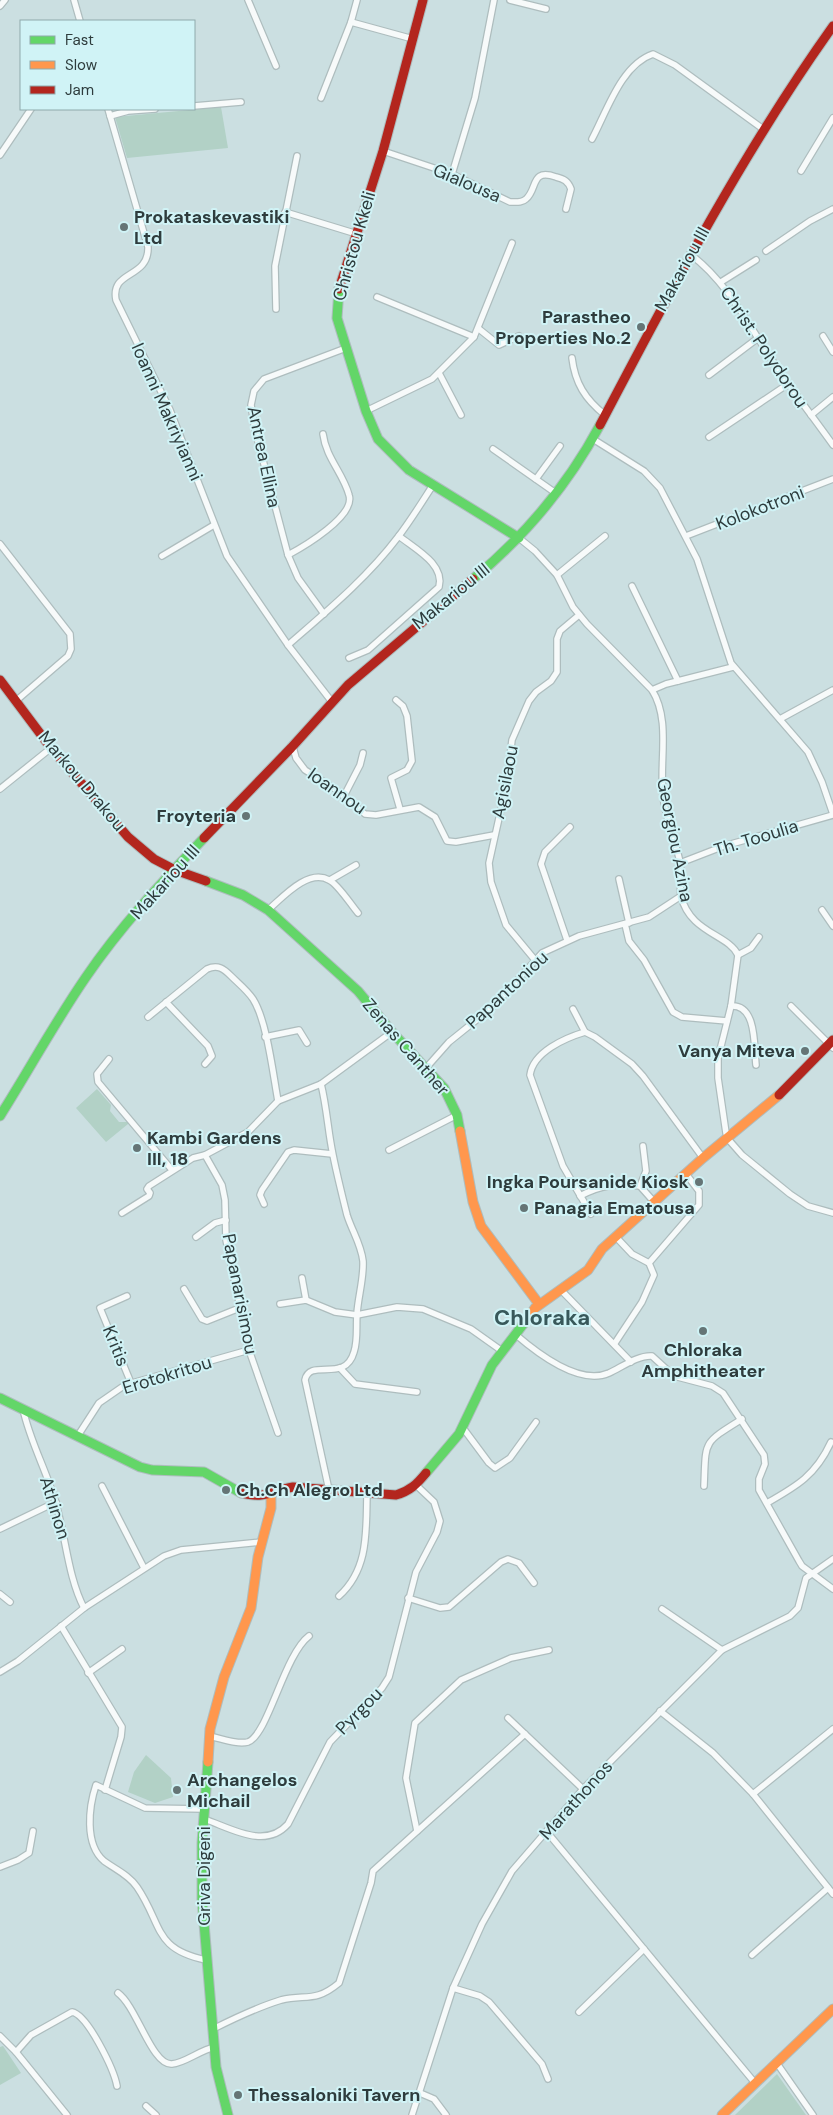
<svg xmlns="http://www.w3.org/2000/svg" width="833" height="2115" font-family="'DM Sans',sans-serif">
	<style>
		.green { fill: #b2d1c6 }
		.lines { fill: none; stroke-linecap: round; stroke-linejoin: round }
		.street-casing { stroke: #aebdbe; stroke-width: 8 }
		.fast-casing { stroke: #aebdbe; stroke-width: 11 }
		.slow-casing { stroke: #aebdbe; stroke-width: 11 }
		.jam-casing { stroke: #aebdbe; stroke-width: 11 }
		.street { stroke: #f7fafa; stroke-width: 5.5 }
		.fast { stroke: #63d668; stroke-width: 9 }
		.slow { stroke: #ff974d; stroke-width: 9 }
		.jam { stroke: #b3261e; stroke-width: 9 }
		.poi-dot { fill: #657576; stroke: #d0f3f6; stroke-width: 2 }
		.labels { text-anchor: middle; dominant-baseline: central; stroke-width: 4; stroke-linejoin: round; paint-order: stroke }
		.street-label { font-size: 18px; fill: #2e3c3d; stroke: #d0f3f6 }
		.poi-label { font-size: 18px; font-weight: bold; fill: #2e3c3d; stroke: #d0f3f6; text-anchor: start }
		.district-label { font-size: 22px; font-weight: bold; fill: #38585a; stroke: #d0f3f6 }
	</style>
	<rect width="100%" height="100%" fill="#cbdfe1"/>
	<g class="green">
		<path d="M221 107 228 148 127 158 115 117Z"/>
		<path d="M97 1089 111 1105 110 1111 119 1122H128V1124L106 1142 76 1108Z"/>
		<path d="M146 1755 171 1778 173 1797 155 1803 128 1792 134 1772Z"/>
		<path d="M3 2046 21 2073 0 2085V2047Z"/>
		<path d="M777 2074 806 2115H735Z"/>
	</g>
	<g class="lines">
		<g class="street-casing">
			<g id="street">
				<path d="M74 0 80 21"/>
				<path d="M248 0 276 66"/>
				<path d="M510 0 546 9"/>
				<path d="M0 6 5 0"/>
				<path d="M351 22 413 39"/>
				<path d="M321 98 351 22 357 0"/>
				<path d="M194 106 241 102"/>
				<path d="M108 109 148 247C149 279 110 270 116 300L170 410 227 556 288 645 332 702"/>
				<path d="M110 116 128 111 155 109"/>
				<path d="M592 139C607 111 621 65 653 54L675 65 763 129"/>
				<path d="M383 151 452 174 510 202C516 202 522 203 526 199 538 189 530 168 556 177 564 179 568 181 571 189L566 209"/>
				<path d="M0 155 31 109"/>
				<path d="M801 171 833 118"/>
				<path d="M452 174 475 98 494 0"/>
				<path d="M285 212 357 234"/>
				<path d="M766 251 810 221 833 209"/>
				<path d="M690 254C726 281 747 322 772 360 791 389 813 417 833 445"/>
				<path d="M721 282 756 260"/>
				<path d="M377 297 474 337"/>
				<path d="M276 309 275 266 297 156"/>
				<path d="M479 329 499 345 519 336"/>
				<path d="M823 336 833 352"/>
				<path d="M572 358C575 383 585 399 605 415"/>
				<path d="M439 373 461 415"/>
				<path d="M709 375 758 338"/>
				<path d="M366 411 432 379 474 337 512 243"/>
				<path d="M811 415 833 397"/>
				<path d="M709 437 788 384"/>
				<path d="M593 439 644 471 660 488 697 559 731 663 808 752 822 782 833 814"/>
				<path d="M493 449 557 494"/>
				<path d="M536 479 560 446"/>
				<path d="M686 536 833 479"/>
				<path d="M519 538 535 551 557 575 573 607 587 624 652 690C671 720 659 762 663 795 665 818 675 839 680 862 682 873 679 885 681 896 690 933 728 934 738 955L731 1006 718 1058V1078L726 1133 728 1139 742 1155 790 1194 808 1206 833 1213"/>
				<path d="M0 544 70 634 71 649 68 656 17 700"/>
				<path d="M288 555C303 547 356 516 349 495 343 473 326 458 323 434"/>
				<path d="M162 556 214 525"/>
				<path d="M557 575 605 536"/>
				<path d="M632 586 678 681"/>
				<path d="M324 614 298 578 288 555 255 430 251 405 254 391 264 379 346 348"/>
				<path d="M288 645C327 611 367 578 398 537 411 520 422 502 433 485"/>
				<path d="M349 658 368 650 439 587C445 564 415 549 399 536"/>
				<path d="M652 690 666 684 733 667"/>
				<path d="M396 700 403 706 407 716 412 761 407 770 391 778 400 809"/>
				<path d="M780 719 833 690"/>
				<path d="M293 747 296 758 305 770 335 789 365 814 376 815 419 807 435 817 447 841 456 842 494 835"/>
				<path d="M0 789 51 748"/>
				<path d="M344 796 360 765 363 753"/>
				<path d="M680 863 724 846 833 815"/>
				<path d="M619 879 629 923"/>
				<path d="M330 880 356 865"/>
				<path d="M268 910C282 898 308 868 329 880 338 884 351 905 358 913"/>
				<path d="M822 910 833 926"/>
				<path d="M625 924 629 941 644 960 673 1012 682 1017 727 1021"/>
				<path d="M567 940 541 864 545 852 570 827"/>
				<path d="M738 955 751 948 759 937"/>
				<path d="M535 960 506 925 491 882 489 863 507 782 512 740 529 701 536 692 551 681 557 672V639L560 631 579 615"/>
				<path d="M166 1002 208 1046 212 1056 205 1064"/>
				<path d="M731 1006C757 1004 754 1047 756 1065"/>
				<path d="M791 1006 833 1048"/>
				<path d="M573 1009 585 1032 595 1037 632 1064 643 1076 703 1158"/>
				<path d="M148 1017 207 969C218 964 224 969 231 976 238 983 247 990 253 999 267 1021 273 1074 278 1101"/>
				<path d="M585 1032C565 1038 533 1052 530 1075L563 1166 591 1214"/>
				<path d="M265 1037 299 1030 307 1043"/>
				<path d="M109 1059 97 1074 98 1082 172 1170"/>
				<path d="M426 1068 449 1042 495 1005 542 953 579 936 649 917 681 896"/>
				<path d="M321 1084C327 1108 328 1132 333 1155 337 1175 342 1195 347 1215 352 1231 361 1244 363 1261 364 1278 358 1297 357 1314 356 1327 358 1340 354 1352 345 1384 310 1357 305 1380L329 1490"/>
				<path d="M643 1146 646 1171 640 1186 655 1203"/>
				<path d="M389 1150 457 1115"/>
				<path d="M205 1155 222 1185 225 1200 226 1240 249 1350 278 1433"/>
				<path d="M580 1196C601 1185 616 1183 640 1186"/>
				<path d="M264 1204 260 1195 262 1190 288 1152 294 1150 332 1154"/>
				<path d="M122 1213 149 1196 150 1193 147 1189 149 1186 193 1158 205 1155 248 1132 278 1101 321 1084 392 1032"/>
				<path d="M196 1237 215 1223 226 1220"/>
				<path d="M649 1263 699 1205V1191L686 1174"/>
				<path d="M302 1278 306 1300"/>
				<path d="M184 1289 202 1319 207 1321 242 1307"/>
				<path d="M560 1289 631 1362"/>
				<path d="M127 1296 100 1308 131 1383"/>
				<path d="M280 1304 306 1300 335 1312 357 1315 397 1307 423 1309 471 1329 502 1351"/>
				<path d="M515 1334C537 1353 579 1386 609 1373 622 1367 638 1355 652 1356L674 1376 712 1386 723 1393 764 1455 765 1464 759 1479V1490L799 1561 802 1566 833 1589"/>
				<path d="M615 1343 642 1302 654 1275 649 1263 632 1254 616 1237"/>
				<path d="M340 1368 355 1384 417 1392"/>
				<path d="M23 1409C30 1442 47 1471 56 1504 66 1538 68 1577 84 1608"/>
				<path d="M463 1428 489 1463 495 1468 510 1458 536 1422"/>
				<path d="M77 1437 99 1403 125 1385 249 1350"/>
				<path d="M102 1486 144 1568"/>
				<path d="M704 1486C706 1440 702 1444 742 1419"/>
				<path d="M767 1503C797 1486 816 1475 831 1442"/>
				<path d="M0 1529 56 1502"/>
				<path d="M0 1594 10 1602"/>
				<path d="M339 1596C369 1569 366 1531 367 1494"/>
				<path d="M408 1598 440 1608 449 1607 501 1562 508 1559 519 1563 534 1583"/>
				<path d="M662 1609 722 1650"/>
				<path d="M61 1626 122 1727 121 1737 105 1790"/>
				<path d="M0 1672 18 1661 84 1608 164 1556 181 1550 262 1542"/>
				<path d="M88 1673 122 1649"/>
				<path d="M660 1711 713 1753 753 1794 833 1894"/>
				<path d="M508 1718 583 1789"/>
				<path d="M209 1736C220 1738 237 1745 248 1742 268 1735 284 1655 309 1636"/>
				<path d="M753 1794 833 1729"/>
				<path d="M204 1809 145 1808 96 1785C89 1806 84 1844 104 1861 115 1869 129 1875 137 1887 163 1925 153 1949 206 1960"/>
				<path d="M204 1819C231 1828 265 1850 288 1824L330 1742 382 1688 389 1677 416 1572 437 1532 440 1521 434 1502 416 1485"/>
				<path d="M417 1831 406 1778 415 1723 461 1680 511 1658 549 1650"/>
				<path d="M547 1832 755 2083"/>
				<path d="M0 1867 18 1860 29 1853 33 1831"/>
				<path d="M752 1955 828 1888"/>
				<path d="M453 1988 480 1996 489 2002 542 2064 548 2079"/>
				<path d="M118 1993C137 2007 152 2066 172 2064 185 2063 200 2050 215 2047"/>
				<path d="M579 2012 644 1949"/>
				<path d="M213 2029C235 2018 258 2007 281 2000 306 1994 315 2003 339 1983L371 1883 373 1871 525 1734"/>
				<path d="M0 2036 16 2052 67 2115"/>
				<path d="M16 2052 31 2035 72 2012C88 2015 114 2070 117 2086"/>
				<path d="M776 2062 813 2115"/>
				<path d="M420 2093 434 2099 446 2115"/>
				<path d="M146 2106 156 2115"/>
				<path d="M412 2115 453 1988 482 1924 512 1871 583 1789 722 1650 790 1616 798 1608 806 1578 833 1559"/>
			</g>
		</g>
		<g class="fast-casing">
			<g id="fast">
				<path d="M339 289 337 318 366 411 378 439 409 470 519 538"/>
				<path d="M473 579C526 535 568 485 600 425"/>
				<path d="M206 881 243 895 268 910 358 991 392 1032 444 1088 457 1115 460 1131"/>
				<path d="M0 1116C29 1070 55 1022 86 977 120 927 162 882 204 838"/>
				<path d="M0 1398 140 1467 152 1470 204 1472 241 1493"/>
				<path d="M426 1473 459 1434 492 1365 531 1314"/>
				<path d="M208 1762 202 1843V1899L216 2067 228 2115"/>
			</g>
		</g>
		<g class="slow-casing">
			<g id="slow">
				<path d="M460 1131 473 1202 481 1226 539 1304"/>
				<path d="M531 1314 535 1308 588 1270 602 1249 703 1158 779 1095"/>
				<path d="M208 1762 210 1729 224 1677 251 1608 258 1557 271 1508V1495"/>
				<path d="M722 2115 833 2009"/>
			</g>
		</g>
		<g class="jam-casing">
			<g id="jam">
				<path d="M339 289 383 151 423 0"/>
				<path d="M600 425C672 288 743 152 833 26"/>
				<path d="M0 680 51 748 128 837 154 859 175 870 206 881"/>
				<path d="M204 838 291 748 348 685 473 579"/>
				<path d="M779 1095 833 1040"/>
				<path d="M241 1493C266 1499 271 1491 293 1487L396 1495C410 1491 417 1484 426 1473"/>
			</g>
		</g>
		<use href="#street" class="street"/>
		<use href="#fast" class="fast"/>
		<use href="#slow" class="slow"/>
		<use href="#jam" class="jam"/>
	</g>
	<g class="poi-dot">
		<circle cx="124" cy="227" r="5"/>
		<circle cx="641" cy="327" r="5"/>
		<circle cx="246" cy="816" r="5"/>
		<circle cx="805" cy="1051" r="5"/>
		<circle cx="137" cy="1148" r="5"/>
		<circle cx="699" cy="1182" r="5"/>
		<circle cx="524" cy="1208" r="5"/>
		<circle cx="703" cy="1331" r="5"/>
		<circle cx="226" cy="1490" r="5"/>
		<circle cx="177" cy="1790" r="5"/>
		<circle cx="238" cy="2095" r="5"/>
	</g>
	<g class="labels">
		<g class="street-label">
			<text transform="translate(467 183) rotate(23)">Gialousa</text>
			<text transform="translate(354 246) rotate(-74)">Christou Kkeli</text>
			<text transform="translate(682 269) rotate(-61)">Makariou III</text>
			<text transform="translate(764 347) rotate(56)">Christ. Polydorou</text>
			<text transform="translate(167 412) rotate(66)">Ioanni Makriyianni</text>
			<text transform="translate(264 457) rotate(78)">Antrea Ellina</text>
			<text transform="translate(760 508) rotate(-21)">Kolokotroni</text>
			<text transform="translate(451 596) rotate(-39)">Makariou III</text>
			<text transform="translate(82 781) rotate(50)">Markou Drakou</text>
			<text transform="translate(505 782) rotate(-79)">Agisilaou</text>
			<text transform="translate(337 791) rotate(35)">Ioannou</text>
			<text transform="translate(756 838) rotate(-17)">Th. Tooulia</text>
			<text transform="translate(675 840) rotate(79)">Georgiou Azina</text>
			<text transform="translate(165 882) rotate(-48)">Makariou III</text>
			<text transform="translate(507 990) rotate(-43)">Papantoniou</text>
			<text transform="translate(406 1047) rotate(49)">Zenas Canther</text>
			<text transform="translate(240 1294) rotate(79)">Papanarisimou</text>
			<text transform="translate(116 1346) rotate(68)">Kritis</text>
			<text transform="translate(167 1375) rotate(-17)">Erotokritou</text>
			<text transform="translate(55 1508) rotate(73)">Athinon</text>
			<text transform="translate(359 1711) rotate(-46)">Pyrgou</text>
			<text transform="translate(576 1800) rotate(-48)">Marathonos</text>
			<text transform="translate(204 1876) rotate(-90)">Griva Digeni</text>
		</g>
		<g class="poi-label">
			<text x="134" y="217">Prokataskevastiki<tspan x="134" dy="21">Ltd</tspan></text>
			<text x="631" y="317" text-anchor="end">Parastheo<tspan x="631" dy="21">Properties No.2</tspan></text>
			<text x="236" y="816" text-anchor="end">Froyteria</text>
			<text x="795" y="1051" text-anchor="end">Vanya Miteva</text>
			<text x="147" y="1138">Kambi Gardens<tspan x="147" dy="21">III, 18</tspan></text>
			<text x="689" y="1182" text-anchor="end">Ingka Poursanide Kiosk</text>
			<text x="534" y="1208">Panagia Ematousa</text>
			<text x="703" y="1350" text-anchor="middle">Chloraka<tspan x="703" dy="21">Amphitheater</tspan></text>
			<text x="236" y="1490">Ch.Ch Alegro Ltd</text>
			<text x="187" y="1780">Archangelos<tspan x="187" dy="21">Michail</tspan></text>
			<text x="248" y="2095">Thessaloniki Tavern</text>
		</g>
		<g class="district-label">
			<text x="542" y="1317">Chloraka</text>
		</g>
	</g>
	<rect x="20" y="20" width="175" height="90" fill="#d0f3f6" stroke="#8faaac"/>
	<rect x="30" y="36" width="25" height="8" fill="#63d668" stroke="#8faaac"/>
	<text x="65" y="45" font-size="15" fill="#2e3c3d">Fast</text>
	<rect x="30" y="61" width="25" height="8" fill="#ff974d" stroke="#8faaac"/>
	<text x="65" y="70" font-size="15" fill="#2e3c3d">Slow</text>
	<rect x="30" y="86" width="25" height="8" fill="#b3261e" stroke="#8faaac"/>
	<text x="65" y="95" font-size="15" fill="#2e3c3d">Jam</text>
</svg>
